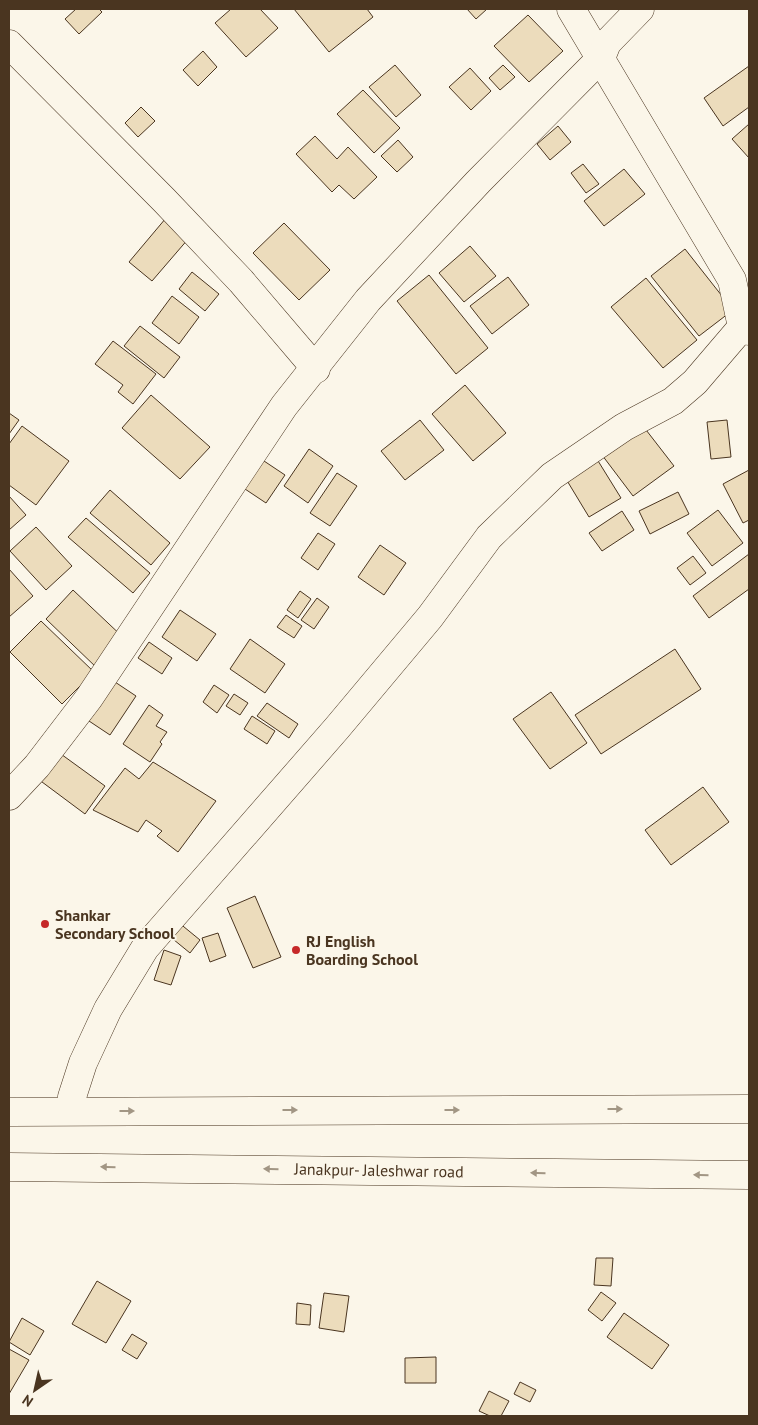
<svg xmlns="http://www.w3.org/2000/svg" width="758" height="1425" font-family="'PT Sans',sans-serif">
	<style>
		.building { fill: #ecdcbc; stroke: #4a3520 }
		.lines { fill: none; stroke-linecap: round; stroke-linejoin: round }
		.minor-casing { stroke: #4a3520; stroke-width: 29 }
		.trunk-casing { stroke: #4a3520; stroke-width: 29 }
		.minor { stroke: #fbf6e9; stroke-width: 28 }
		.trunk { stroke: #fbf6e9; stroke-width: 28 }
		.oneway { fill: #a29684 }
		.poi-dot { fill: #c62828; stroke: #fbf6e9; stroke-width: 2 }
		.labels { text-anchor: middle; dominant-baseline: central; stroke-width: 4; stroke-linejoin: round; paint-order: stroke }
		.poi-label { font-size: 16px; font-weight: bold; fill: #4a3520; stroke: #fbf6e9; text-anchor: start }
		.street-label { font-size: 16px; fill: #4a3520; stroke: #fbf6e9 }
	</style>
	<rect width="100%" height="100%" fill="#fbf6e9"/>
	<g class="building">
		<path d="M76 9H99L102 12 79 34 65 19Z"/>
		<path d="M231 9H260L278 28 246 57 215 23Z"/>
		<path d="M294 9H367L373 17 329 52Z"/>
		<path d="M467 9H487L476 19Z"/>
		<path d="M528 15 563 51 529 82 494 46Z"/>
		<path d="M203 51 217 67 198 86 183 70Z"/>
		<path d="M395 65 421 95 396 117 369 87Z"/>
		<path d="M503 65 515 77 500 90 489 78Z"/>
		<path d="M749 66V107L723 126 704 98Z"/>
		<path d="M470 68 491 91 471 110 449 87Z"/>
		<path d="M363 90 400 128 374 153 337 114Z"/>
		<path d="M141 107 155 121 138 137 125 123Z"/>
		<path d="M749 124V158L732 139Z"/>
		<path d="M558 126 571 142 550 160 537 144Z"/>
		<path d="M315 136 337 159 348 147 377 177 354 199 339 185 332 192 296 154Z"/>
		<path d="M398 140 413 157 397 172 381 156Z"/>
		<path d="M583 164 599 184 586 193 571 173Z"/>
		<path d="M624 169 645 194 604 226 584 201Z"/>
		<path d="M166 218 189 238 152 281 129 262Z"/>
		<path d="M284 223 330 270 299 300 253 253Z"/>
		<path d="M470 246 496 276 464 302 439 273Z"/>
		<path d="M685 249 733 310 699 336 651 276Z"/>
		<path d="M192 272 219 294 205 311 179 289Z"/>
		<path d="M429 275 488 348 456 374 397 301Z"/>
		<path d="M508 277 529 305 492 334 470 306Z"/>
		<path d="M646 278 697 340 663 368 611 307Z"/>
		<path d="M172 296 199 317 179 344 152 323Z"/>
		<path d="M140 326 180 357 164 378 124 346Z"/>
		<path d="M113 341 156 374 133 404 118 392 123 385 95 364Z"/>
		<path d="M465 385 506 433 473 461 432 414Z"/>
		<path d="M151 395 210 447 180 479 122 428Z"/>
		<path d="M9 413 19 420 9 434Z"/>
		<path d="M420 420 444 450 405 480 381 451Z"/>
		<path d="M727 420 731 457 711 459 707 422Z"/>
		<path d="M22 426 69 461 36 505 9 485V444Z"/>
		<path d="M643 426 674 466 633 496 602 455Z"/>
		<path d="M309 449 333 466 308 503 284 486Z"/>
		<path d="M252 453 285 475 266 503 233 481Z"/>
		<path d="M595 456 621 498 589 517 563 474Z"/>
		<path d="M749 470V520L743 523 723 484Z"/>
		<path d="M337 473 357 486 330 526 310 513Z"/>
		<path d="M110 490 170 543 151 565 90 513Z"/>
		<path d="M678 492 689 514 650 534 639 511Z"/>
		<path d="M9 496 26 515 9 530Z"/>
		<path d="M718 510 743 543 712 566 687 533Z"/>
		<path d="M622 511 634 530 602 551 589 533Z"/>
		<path d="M86 518 150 573 133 593 68 537Z"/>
		<path d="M36 527 72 566 46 590 10 551Z"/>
		<path d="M318 533 335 544 318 570 301 558Z"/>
		<path d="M380 545 406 563 384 595 358 577Z"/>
		<path d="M749 554V589L709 618 693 596Z"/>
		<path d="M693 556 706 573 690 585 677 568Z"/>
		<path d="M9 569 33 596 9 617Z"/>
		<path d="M73 590 126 640 98 669 46 619Z"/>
		<path d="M300 591 311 599 298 618 287 610Z"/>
		<path d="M317 598 329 607 314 629 301 620Z"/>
		<path d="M180 610 216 634 197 661 162 637Z"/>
		<path d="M286 615 302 626 294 638 277 627Z"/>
		<path d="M41 621 94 672 62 704 10 652Z"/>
		<path d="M250 639 285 664 265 693 230 669Z"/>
		<path d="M149 642 172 658 162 674 138 658Z"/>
		<path d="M675 649 701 689 601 754 575 715Z"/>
		<path d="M112 680 136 696 110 735 86 719Z"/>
		<path d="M214 685 229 695 217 713 203 702Z"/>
		<path d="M551 692 587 743 550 769 513 719Z"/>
		<path d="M234 694 248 703 240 715 226 706Z"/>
		<path d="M267 703 298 724 289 738 257 716Z"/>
		<path d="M149 705 163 715 156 726 167 732 160 742 162 744 150 762 123 744Z"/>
		<path d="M252 716 275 731 267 744 244 729Z"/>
		<path d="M54 749 105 786 85 814 34 776Z"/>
		<path d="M153 762 216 801 178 852 157 836 162 831 146 820 138 832 93 810 125 768 139 779Z"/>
		<path d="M703 787 729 822 671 865 645 830Z"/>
		<path d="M255 896 281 957 253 968 227 908Z"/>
		<path d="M178 922 200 940 190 953 168 935Z"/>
		<path d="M218 933 226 956 210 962 202 938Z"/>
		<path d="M164 950 181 956 171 985 154 980Z"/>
		<path d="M596 1258H613L611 1286 594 1285Z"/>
		<path d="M97 1281 131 1301 106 1343 72 1324Z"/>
		<path d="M601 1292 616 1303 602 1321 588 1310Z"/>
		<path d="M324 1293 349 1296 344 1332 319 1328Z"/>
		<path d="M297 1303 311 1305 310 1325 296 1324Z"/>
		<path d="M624 1313 669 1345 652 1369 607 1337Z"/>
		<path d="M22 1318 44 1331 30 1355 9 1342Z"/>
		<path d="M132 1334 147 1343 137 1359 122 1350Z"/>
		<path d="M9 1349 29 1360 9 1394Z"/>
		<path d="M436 1357V1383H405V1358Z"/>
		<path d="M520 1382 536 1390 530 1402 514 1394Z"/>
		<path d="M489 1391 509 1401 501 1416H490L479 1411Z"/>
	</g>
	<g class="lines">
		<g class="minor-casing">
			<g id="minor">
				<path d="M571 9 732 280 742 327 749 331"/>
				<path d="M9 44 164 200 241 281 316 369"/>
				<path d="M9 796 37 766 89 698 284 406 368 300 478 182 601 58 607 43 640 9"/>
				<path d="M70 1111 72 1097 83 1063 108 1009 145 948 337 728 430 617 489 537 552 476 624 427 673 401 695 382 742 327"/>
			</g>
		</g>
		<g class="trunk-casing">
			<g id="trunk">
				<path d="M9 1112 749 1109"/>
				<path d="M9 1167 749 1175"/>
			</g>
		</g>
		<use href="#minor" class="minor"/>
		<use href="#trunk" class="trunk"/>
	</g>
	<defs><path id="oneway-solid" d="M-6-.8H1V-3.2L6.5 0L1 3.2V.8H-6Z" transform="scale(1.25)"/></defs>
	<g class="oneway">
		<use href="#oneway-solid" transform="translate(615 1109)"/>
		<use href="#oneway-solid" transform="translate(290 1110)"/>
		<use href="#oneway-solid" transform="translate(452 1110)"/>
		<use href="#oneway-solid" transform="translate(127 1111)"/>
		<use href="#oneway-solid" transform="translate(108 1167) rotate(-179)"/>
		<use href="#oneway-solid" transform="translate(271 1169) rotate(-179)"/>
		<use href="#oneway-solid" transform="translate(538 1173) rotate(-179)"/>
		<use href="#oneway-solid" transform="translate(701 1175) rotate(-179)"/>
	</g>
	<g class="poi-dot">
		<circle cx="45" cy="924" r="5"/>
		<circle cx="296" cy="950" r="5"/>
	</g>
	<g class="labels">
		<g class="poi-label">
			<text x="55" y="915">Shankar<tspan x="55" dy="18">Secondary School</tspan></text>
			<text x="306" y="941">RJ English<tspan x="306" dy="18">Boarding School</tspan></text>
		</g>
		<g class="street-label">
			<text transform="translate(379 1170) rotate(1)">Janakpur- Jaleshwar road</text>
		</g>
	</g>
	<rect width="758" height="1425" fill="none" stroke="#4a3520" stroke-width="20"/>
	<g transform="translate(35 1390) rotate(214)" stroke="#fbf6e9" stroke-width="4" paint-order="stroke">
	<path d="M0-4L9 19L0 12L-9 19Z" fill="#4a3520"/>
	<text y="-8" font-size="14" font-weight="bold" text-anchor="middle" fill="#4a3520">N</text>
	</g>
</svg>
